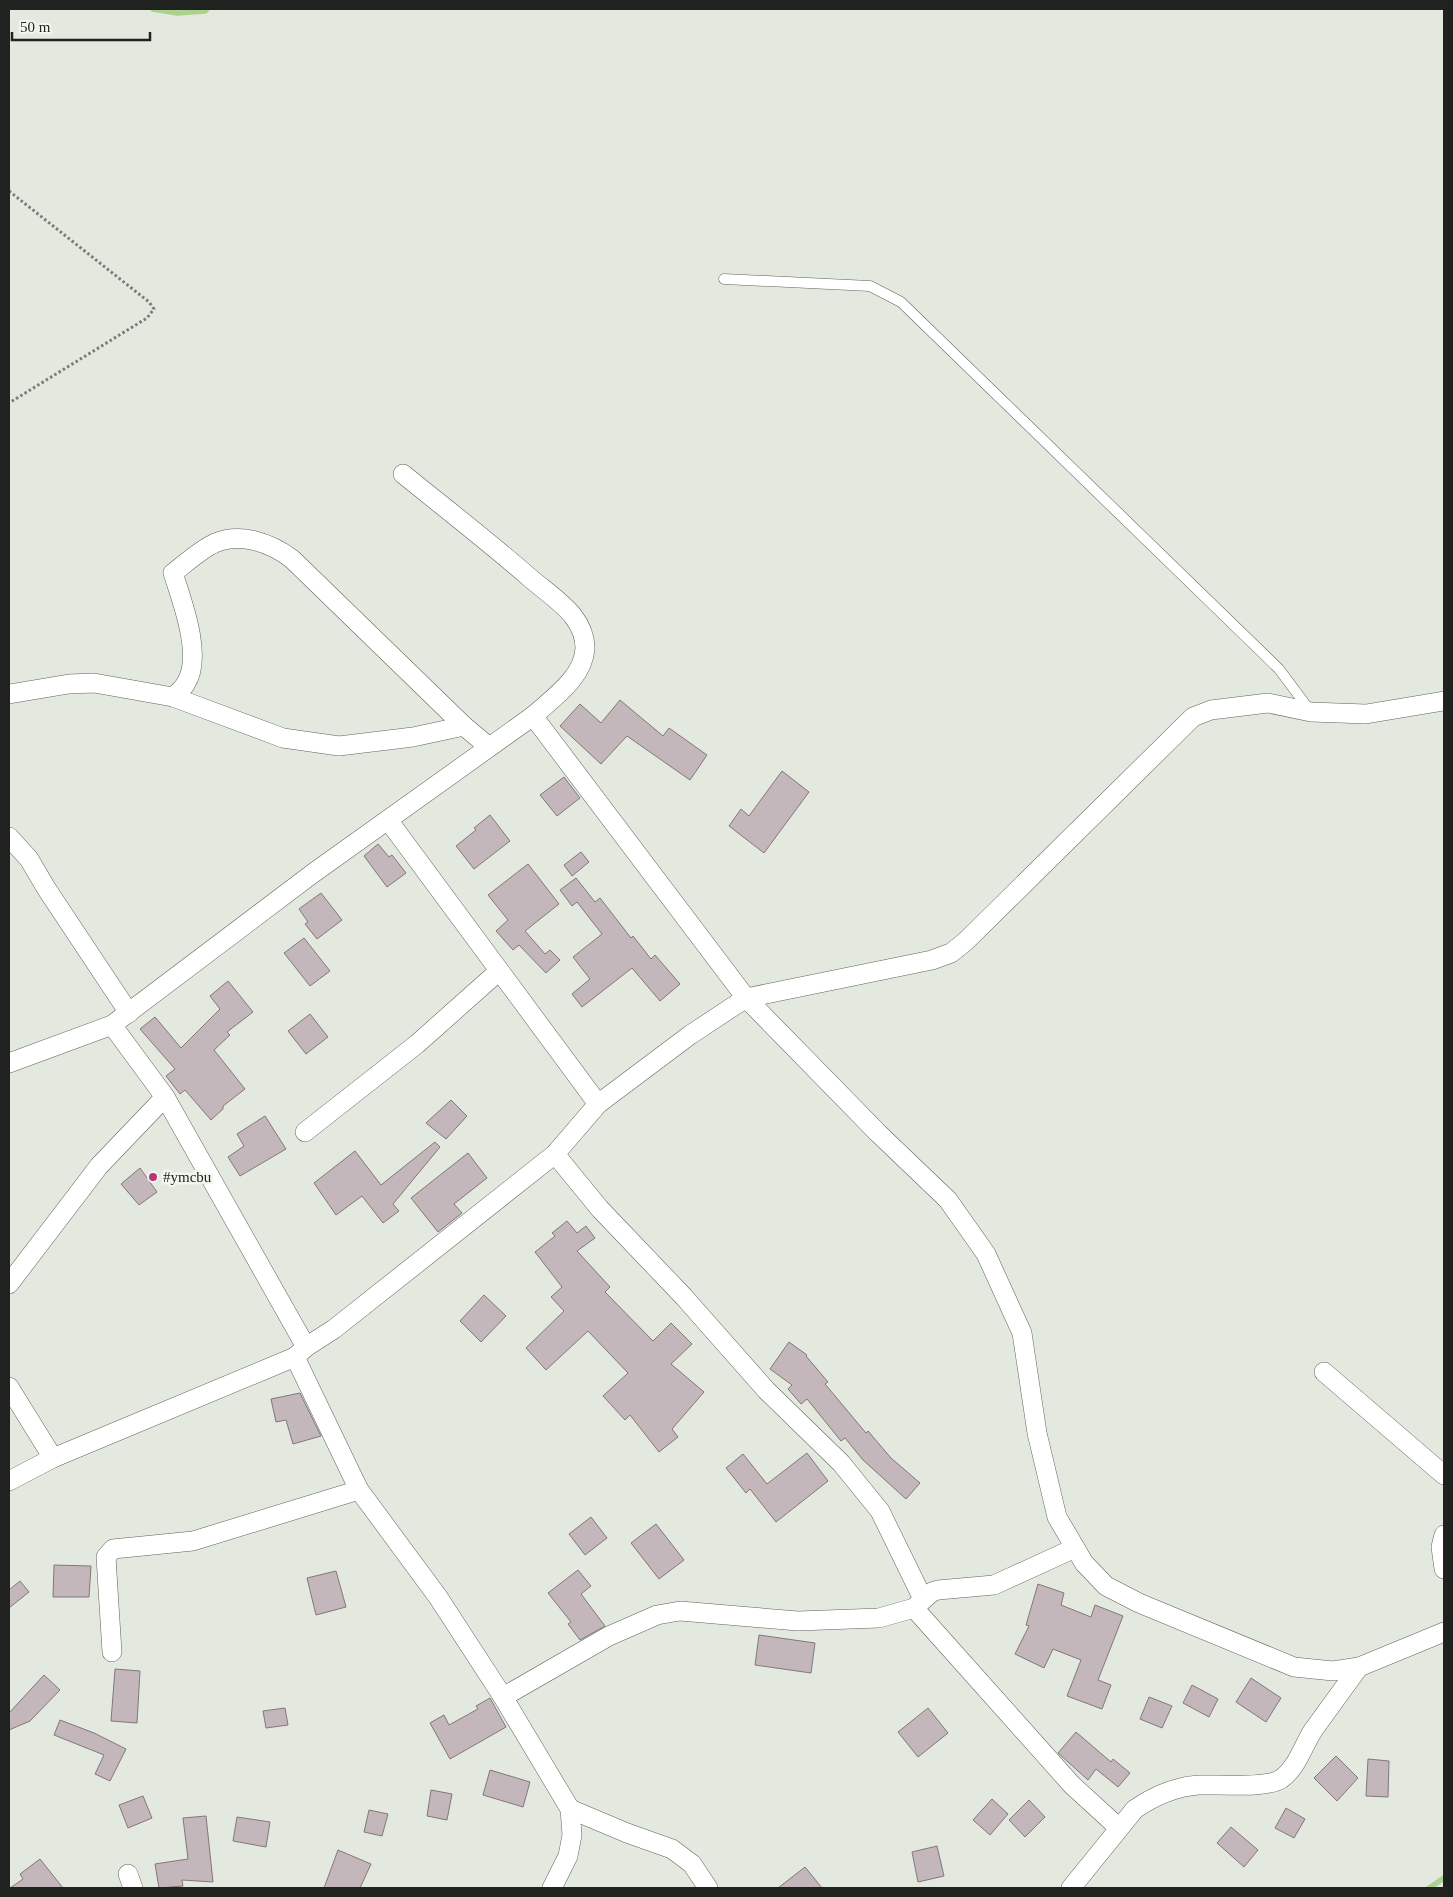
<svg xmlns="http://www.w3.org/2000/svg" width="1453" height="1897" font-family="'Times New Roman',serif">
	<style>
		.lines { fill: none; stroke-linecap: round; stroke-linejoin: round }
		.stream { stroke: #aad18e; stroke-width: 5.5 }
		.building { fill: #c3b7bb; stroke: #82777b }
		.service-casing { stroke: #5e635b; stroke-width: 11 }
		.minor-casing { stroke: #5e635b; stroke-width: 20 }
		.path { stroke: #797c77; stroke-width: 3; stroke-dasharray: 2.5 2.5; stroke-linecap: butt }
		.service { stroke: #fff; stroke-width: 10 }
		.minor { stroke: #fff; stroke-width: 19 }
		.poi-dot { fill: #bc3677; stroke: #f1f7ed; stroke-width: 2 }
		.labels { text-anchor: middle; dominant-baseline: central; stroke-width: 5; stroke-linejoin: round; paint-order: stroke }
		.poi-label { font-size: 15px; fill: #20221f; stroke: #f1f7ed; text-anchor: start }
	</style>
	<rect width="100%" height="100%" fill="#e4e9e0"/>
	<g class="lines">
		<g class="stream">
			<path d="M153 9 177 13 205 11 207 9"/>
			<path d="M1429 1888 1444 1878"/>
		</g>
	</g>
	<g class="building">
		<path d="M620 700 663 736 669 728 707 755 690 780 627 736 601 764 560 726 580 704 601 723Z"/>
		<path d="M782 771 809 792 764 853 729 826 741 809 749 816Z"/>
		<path d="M564 777 580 798 557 816 540 795Z"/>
		<path d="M490 815 510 841 474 869 456 846 476 830 474 828Z"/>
		<path d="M378 844 389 857 392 855 406 873 387 887 364 856Z"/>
		<path d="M581 852 589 862 572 876 564 865Z"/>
		<path d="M528 864 559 904 525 931 545 954 550 950 560 960 546 973 519 945 513 950 496 931 508 920 488 895Z"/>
		<path d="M576 878 595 902 600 898 631 938 633 936 651 959 655 955 680 984 660 1001 632 968 582 1007 572 994 590 979 573 957 602 934 577 902 572 906 560 890Z"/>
		<path d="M321 893 342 920 317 939 305 924 308 922 299 909Z"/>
		<path d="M304 938 330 971 310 986 284 953Z"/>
		<path d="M228 981 253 1012 227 1032 230 1035 214 1050 245 1089 223 1106V1109L211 1120 185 1090 180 1094 166 1076 175 1069 140 1029 155 1017 181 1048 220 1009 210 996Z"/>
		<path d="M310 1014 328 1037 306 1054 288 1031Z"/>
		<path d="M451 1100 467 1116 446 1139 426 1123Z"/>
		<path d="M265 1116 286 1149 240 1176 228 1157 244 1146 237 1134Z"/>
		<path d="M435 1142 440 1147 393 1204 399 1211 383 1223 362 1196 336 1215 314 1183 355 1151 381 1185Z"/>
		<path d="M468 1153 487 1178 454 1204 462 1213 438 1232 411 1198Z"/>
		<path d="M140 1168 157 1192 139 1205 121 1184Z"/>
		<path d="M567 1221 577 1233 586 1226 595 1238 577 1251 610 1287 605 1292 653 1341 671 1323 692 1344 671 1364 704 1392 672 1429 678 1437 659 1452 630 1415 625 1420 603 1396 628 1373 588 1331 546 1370 526 1348 564 1311 551 1297 562 1287 535 1252 555 1236 552 1233Z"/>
		<path d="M484 1295 506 1316 481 1342 460 1321Z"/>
		<path d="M789 1342 807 1355 806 1356 828 1382 825 1384 866 1433 868 1431 891 1458 920 1483 906 1499 863 1460 845 1438 841 1441 807 1399 801 1404 788 1389 792 1385 770 1369Z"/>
		<path d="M300 1393 321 1436 293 1444 286 1420 276 1422 271 1399Z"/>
		<path d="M807 1453 828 1481 776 1522 750 1489 746 1493 726 1468 743 1454 767 1484Z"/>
		<path d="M591 1517 607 1538 585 1555 569 1534Z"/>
		<path d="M656 1524 684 1560 659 1579 631 1543Z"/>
		<path d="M54 1565 91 1566 89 1597H53Z"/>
		<path d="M578 1570 591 1586 581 1594 605 1626 580 1640 568 1624 571 1622 548 1593Z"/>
		<path d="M336 1571 346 1607 316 1615 307 1578Z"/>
		<path d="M20 1581 29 1592 9 1608V1590Z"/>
		<path d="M1038 1584 1064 1593 1061 1605 1091 1617 1095 1605 1123 1616 1098 1680 1111 1685 1102 1709 1067 1696 1081 1660 1053 1649 1044 1668 1015 1654 1029 1626 1026 1625Z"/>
		<path d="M759 1635 815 1643 811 1673 755 1665Z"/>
		<path d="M115 1669 140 1671 137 1723 111 1721Z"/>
		<path d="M44 1675 60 1690 30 1721 9 1730V1713Z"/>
		<path d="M1251 1678 1281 1698 1266 1722 1236 1702Z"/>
		<path d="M1192 1685 1218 1699 1209 1717 1183 1703Z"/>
		<path d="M1149 1697 1172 1706 1162 1728 1140 1719Z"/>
		<path d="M490 1698 506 1727 450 1759 430 1723 444 1715 449 1725 478 1709 476 1706Z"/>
		<path d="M285 1708 288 1725 266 1728 263 1711Z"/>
		<path d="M928 1708 948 1733 918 1757 898 1732Z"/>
		<path d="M60 1720 94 1733 126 1749 110 1781 95 1774 104 1755 54 1735Z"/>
		<path d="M1076 1732 1111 1762 1113 1759 1130 1773 1118 1787 1096 1769 1088 1780 1058 1753Z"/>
		<path d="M1336 1756 1358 1778 1337 1801 1314 1778Z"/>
		<path d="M1368 1759 1389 1761 1388 1797 1366 1796Z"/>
		<path d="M490 1770 530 1782 523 1807 483 1795Z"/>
		<path d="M431 1790 452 1794 447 1820 427 1816Z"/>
		<path d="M143 1796 152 1818 128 1828 119 1805Z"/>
		<path d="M992 1799 1008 1814 990 1835 973 1820Z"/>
		<path d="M1029 1800 1045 1817 1025 1837 1009 1820Z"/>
		<path d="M1286 1808 1305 1819 1294 1838 1275 1828Z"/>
		<path d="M369 1810 388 1814 382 1836 364 1832Z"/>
		<path d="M206 1816 213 1882 182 1880 183 1886 159 1888 155 1864 188 1859 183 1818Z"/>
		<path d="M237 1817 270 1822 266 1847 233 1841Z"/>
		<path d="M1231 1827 1258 1850 1244 1867 1217 1843Z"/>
		<path d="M937 1846 944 1876 918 1882 912 1852Z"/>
		<path d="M338 1850 371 1864 360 1888H324Z"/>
		<path d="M40 1859 63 1888H10L23 1879 20 1874Z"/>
		<path d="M805 1867 822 1888H778Z"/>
	</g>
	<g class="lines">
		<g class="service-casing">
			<path id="service" d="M724 279 870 286 901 302 1279 669 1311 712"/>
		</g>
		<g class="minor-casing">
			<g id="minor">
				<path d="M9 694 69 684 94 683 173 697 283 738 339 746 413 737 464 726"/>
				<path d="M173 697C178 693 183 689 186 683 203 656 182 601 173 573 186 563 200 550 215 543 241 532 271 543 292 559L464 726 489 747"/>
				<path d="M533 716 746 998 879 1134 948 1200 986 1254 1022 1333 1037 1433 1057 1517 1084 1563 1106 1586 1139 1603 1294 1667 1333 1671 1359 1667 1444 1632"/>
				<path d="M388 820 598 1104"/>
				<path d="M9 837 29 859 46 888 129 1013"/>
				<path d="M112 1025 165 1097 306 1347"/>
				<path d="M9 1063 112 1025 312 874 533 716C553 698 584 677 585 648 585 636 580 625 573 616 562 602 544 590 530 578 489 542 446 509 403 474"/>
				<path d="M305 1132 417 1044 499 971"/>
				<path d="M555 1154 600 1209 684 1297 766 1390 841 1463 880 1511 923 1599"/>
				<path d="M9 1284 99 1166 165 1097"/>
				<path d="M295 1357 359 1490 438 1597 503 1697 609 1636 657 1615 680 1611 798 1621 879 1618 914 1608 932 1592 938 1590 994 1585 1075 1548"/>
				<path d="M1324 1372 1444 1475"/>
				<path d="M9 1387 53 1458"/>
				<path d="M9 1481 53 1458 295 1357 306 1347 334 1329 555 1154 598 1104 690 1035 746 998 932 960 951 953 966 941 1193 717 1211 710 1268 703 1311 712 1366 714 1444 701"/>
				<path d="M1444 1535 1441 1547 1444 1569"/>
				<path d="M914 1608 1072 1785 1119 1828"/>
				<path d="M112 1652 106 1557 113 1549 193 1541 359 1490"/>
				<path d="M503 1697 570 1809 572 1835 568 1856 552 1888"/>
				<path d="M570 1809 627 1833 672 1849 692 1864 708 1888"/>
				<path d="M128 1874 133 1888"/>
				<path d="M1071 1888 1135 1809C1154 1796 1174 1787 1198 1785 1218 1784 1266 1789 1281 1779 1298 1767 1303 1745 1314 1729 1329 1708 1344 1688 1359 1667"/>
			</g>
		</g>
		<path class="path" d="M9 191 149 302 154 309 147 318 9 403"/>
		<use href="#service" class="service"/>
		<use href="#minor" class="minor"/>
	</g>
	<circle class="poi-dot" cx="153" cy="1177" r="5"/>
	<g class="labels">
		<g class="poi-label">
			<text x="163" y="1177">#ymcbu</text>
		</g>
	</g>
	<rect width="1453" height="1897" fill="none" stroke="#20221f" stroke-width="20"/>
	<path d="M12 32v8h138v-8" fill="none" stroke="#20221f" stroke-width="2.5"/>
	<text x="20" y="32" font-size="15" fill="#20221f" stroke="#f1f7ed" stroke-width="4" paint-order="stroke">50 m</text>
</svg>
